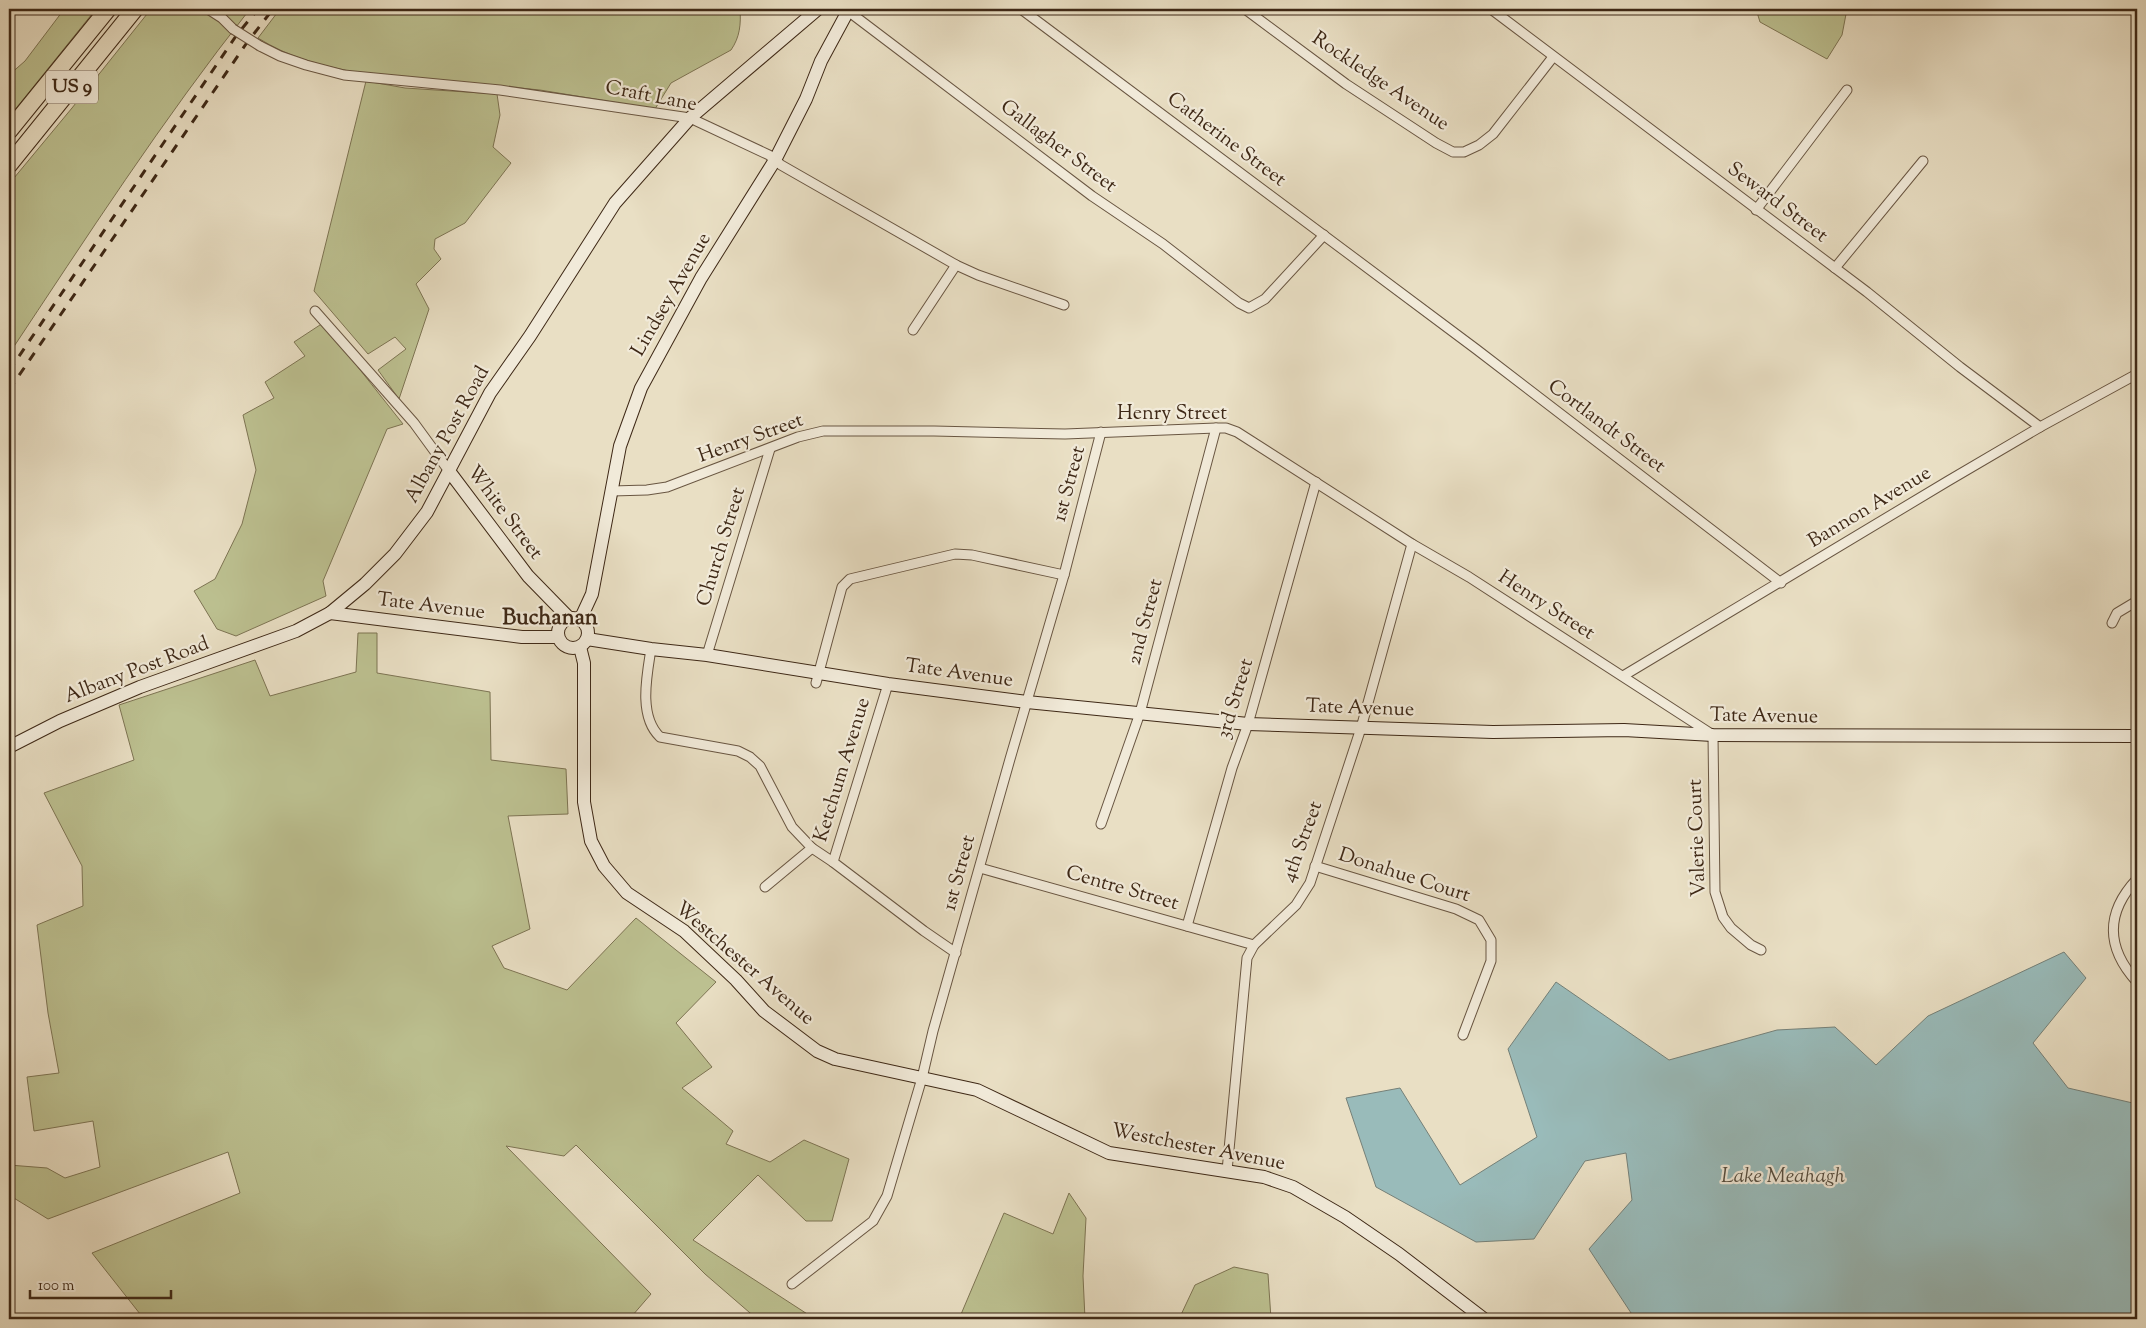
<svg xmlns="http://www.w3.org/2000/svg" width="2146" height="1328" font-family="'Sorts Mill Goudy',serif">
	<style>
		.green { fill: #bcc090; stroke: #7d7453 }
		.water { fill: #99bbba; stroke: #758078 }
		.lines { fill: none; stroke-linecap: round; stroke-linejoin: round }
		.street-casing { stroke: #695642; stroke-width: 11 }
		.secondary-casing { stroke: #3e2816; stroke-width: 14 }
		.highway-casing { stroke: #3e2816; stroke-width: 18 }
		.street { stroke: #f1ead9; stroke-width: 9 }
		.secondary { stroke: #f1ead9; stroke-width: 12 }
		.highway { stroke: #e9dfc4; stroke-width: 16 }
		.rail { stroke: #3e2816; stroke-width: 3; stroke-dasharray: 9 9; stroke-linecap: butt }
		.street-bridge-casing { stroke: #695642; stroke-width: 11; stroke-linecap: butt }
		.street-bridge { stroke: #f1ead9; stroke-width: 9 }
		.labels { text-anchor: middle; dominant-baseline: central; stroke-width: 4.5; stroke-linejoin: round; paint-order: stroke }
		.shield { fill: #f1ead9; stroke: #746250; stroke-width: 1 }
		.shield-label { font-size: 19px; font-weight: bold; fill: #3e2816 }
		.street-label { font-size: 20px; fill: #3e2816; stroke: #f1ead9 }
		.water-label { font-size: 21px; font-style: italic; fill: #554d3f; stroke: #f1ead9 }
		.quarter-label { font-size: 22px; font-weight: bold; fill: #3e2816; stroke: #f1ead9 }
	</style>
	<rect width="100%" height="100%" fill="#e9dfc4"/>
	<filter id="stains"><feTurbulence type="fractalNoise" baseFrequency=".004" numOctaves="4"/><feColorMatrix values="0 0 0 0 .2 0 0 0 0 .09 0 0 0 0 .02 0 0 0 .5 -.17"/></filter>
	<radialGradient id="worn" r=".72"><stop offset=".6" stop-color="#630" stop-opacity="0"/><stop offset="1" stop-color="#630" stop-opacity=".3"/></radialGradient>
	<g class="green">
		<path d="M61 9H96L9 117V75L25 61 62 12Z"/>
		<path d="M151 9H250C163 119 86 238 9 354V184L72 108Z"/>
		<path d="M280 9H740C741 24 740 37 731 50L671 83 655 109 540 90 354 72C319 65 288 57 258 38Z"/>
		<path d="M1756 9H1847L1842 35 1827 59 1760 22Z"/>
		<path d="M366 81 405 88 497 94 500 115 493 147 511 163 465 223 435 239 434 249 441 259 416 284 429 309 399 399 378 370 406 349 395 337 368 354 314 291Z"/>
		<path d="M323 323 403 424 387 429 323 581 326 596 236 636 217 629 194 591 215 579 242 524 256 470 243 415 274 398 265 382 305 356 294 342Z"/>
		<path d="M358 633H377V673L490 692 491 760 566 769 568 814 508 816 530 929 492 946 504 968 567 990 636 918 716 982 676 1023 712 1067 682 1088 733 1131 726 1144 770 1162 804 1140 849 1159 832 1221H806L758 1175 693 1240 815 1319H757L705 1274 576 1145 564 1156 506 1146 651 1294 632 1316 636 1319H144L92 1253 240 1193 228 1152 48 1219 9 1195V1165L47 1168 65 1178 100 1167 93 1121 34 1131 27 1077 59 1073 48 1013 37 925 83 906 82 866 44 793 134 760 119 705 255 660 270 696 356 672Z"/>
		<path d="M1069 1193 1086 1218 1083 1276 1085 1319H959L1004 1213 1053 1234Z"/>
		<path d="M1234 1267 1268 1274 1271 1319H1179L1195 1285Z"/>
	</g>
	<path class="water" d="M2064 952 2086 978 2033 1043 2068 1088 2137 1104V1319H1635L1589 1249 1632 1200 1626 1153 1585 1161 1534 1239 1476 1242 1376 1187 1346 1098 1400 1088 1460 1185 1537 1137 1508 1049 1556 982 1669 1060 1777 1030 1835 1027 1876 1065 1928 1016Z"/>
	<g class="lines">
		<g class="street-casing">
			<g id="street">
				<path d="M208 9 222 18 233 29"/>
				<path d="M1021 9 1476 349 1781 583"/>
				<path d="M1245 9 1346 84 1436 143 1453 152H1464L1479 145 1493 134 1553 57"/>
				<path d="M1491 9 1867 292 1960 367 2040 427"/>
				<path d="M848 11 1092 196 1163 244 1239 303 1249 308 1265 299 1324 235"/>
				<path d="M260 46 280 56 306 65 344 75 500 90 690 118 769 155 781 165 956 265 978 275 1064 305"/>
				<path d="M1756 210 1847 90"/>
				<path d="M1835 268 1923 161"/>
				<path d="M315 311 414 423 449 471"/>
				<path d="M913 330 956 265"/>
				<path d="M612 491 647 490 667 487 798 437 823 431H934L1065 434 1216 428H1226L1237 432 1412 544 1469 577 1713 735 1715 892 1723 917 1731 928 1751 945 1761 950"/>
				<path d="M2112 623 2117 613 2137 601"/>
				<path d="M651 649C647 675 638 716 660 737L738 751 750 757 760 766 792 827 812 848 833 862"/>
				<path d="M707 655 770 449"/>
				<path d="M1623 676 1948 481 2040 427 2137 374"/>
				<path d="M816 683 842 587 850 579 955 554 972 555 1064 575"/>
				<path d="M888 684 833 862 924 931 956 953"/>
				<path d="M1101 824 1140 713 1216 428"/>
				<path d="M1315 866 1456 909 1479 920 1491 940V961L1463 1035"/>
				<path d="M980 868 1254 945"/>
				<path d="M2137 879C2105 913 2106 948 2137 982"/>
				<path d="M765 887 812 848"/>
				<path d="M1187 926 1232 768 1248 724 1316 482"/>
				<path d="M1227 1171 1247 958 1254 945 1296 905 1310 883 1361 728 1412 544"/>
				<path d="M792 1284 873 1221 887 1196 922 1078 933 1031 1010 759 1064 575 1101 432"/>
			</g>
		</g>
		<g class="secondary-casing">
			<g id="secondary">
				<path d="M449 471 528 576 569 618"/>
				<path d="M330 613 522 637H558"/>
				<circle cx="573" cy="633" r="15"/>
				<path d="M580 620 592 594 620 446 641 388 701 278 775 160 806 99 821 61 848 11 847 9"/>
				<path d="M587 639 651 649 707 655 888 684 1027 702 1248 724 1493 732 1624 730 1713 735 2137 736"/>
				<path d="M580 647 584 663V802L591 841 604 866 627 893 684 931 736 980 764 1011 817 1051 835 1059 977 1090 1109 1153 1264 1177 1293 1187 1345 1217 1399 1254 1484 1319"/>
				<path d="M9 747 60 721 140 687 296 631 330 613 365 584 395 554 427 512 490 393 530 336 615 203 690 118 818 9"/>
			</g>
		</g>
		<g class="highway-casing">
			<g id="highway">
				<path d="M9 131 108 9"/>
				<path d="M9 165 135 9"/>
			</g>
		</g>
		<use href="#street" class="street"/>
		<use href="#secondary" class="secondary"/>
		<use href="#highway" class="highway"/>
		<g class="rail">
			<path d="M9 371 236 36 258 9"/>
			<path d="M9 390 246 44 273 9"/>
		</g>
		<g class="street-bridge-casing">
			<path id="street-bridge" d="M233 29 260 46"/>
		</g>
		<use href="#street-bridge" class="street-bridge"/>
	</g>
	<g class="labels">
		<rect class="shield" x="46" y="70.5" width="52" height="33" rx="4"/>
		<g class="shield-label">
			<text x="72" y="87">US 9</text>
		</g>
		<g class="street-label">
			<text transform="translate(1380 82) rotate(34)">Rockledge Avenue</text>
			<text transform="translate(651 97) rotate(11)">Craft Lane</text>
			<text transform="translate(1226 140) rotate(37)">Catherine Street</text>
			<text transform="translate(1058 147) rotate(37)">Gallagher Street</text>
			<text transform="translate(1777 203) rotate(37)">Seward Street</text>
			<text transform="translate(672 295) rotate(-60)">Lindsey Avenue</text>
			<text x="1172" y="414">Henry Street</text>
			<text transform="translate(1606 427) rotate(37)">Cortlandt Street</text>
			<text transform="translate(448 435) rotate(-61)">Albany Post Road</text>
			<text transform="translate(751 439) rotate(-20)">Henry Street</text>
			<text transform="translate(1070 484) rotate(-75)">1st Street</text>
			<text transform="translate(1870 508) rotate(-31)">Bannon Avenue</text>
			<text transform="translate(504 513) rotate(53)">White Street</text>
			<text transform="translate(722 547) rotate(-73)">Church Street</text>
			<text transform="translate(1546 606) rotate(33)">Henry Street</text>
			<text transform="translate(431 607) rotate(7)">Tate Avenue</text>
			<text transform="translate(1146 622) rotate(-75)">2nd Street</text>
			<text transform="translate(137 671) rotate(-21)">Albany Post Road</text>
			<text transform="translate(959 674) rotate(8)">Tate Avenue</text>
			<text transform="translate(1236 699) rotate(-73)">3rd Street</text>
			<text transform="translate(1360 709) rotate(2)">Tate Avenue</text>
			<text transform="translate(1764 717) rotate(1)">Tate Avenue</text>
			<text transform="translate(843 770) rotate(-73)">Ketchum Avenue</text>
			<text transform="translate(1698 838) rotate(-92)">Valerie Court</text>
			<text transform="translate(1303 842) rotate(-70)">4th Street</text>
			<text transform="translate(960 873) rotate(-75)">1st Street</text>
			<text transform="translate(1404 876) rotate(18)">Donahue Court</text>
			<text transform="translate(1122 889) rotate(16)">Centre Street</text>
			<text transform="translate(744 964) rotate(41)">Westchester Avenue</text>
			<text transform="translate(1198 1148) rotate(11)">Westchester Avenue</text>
		</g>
		<g class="water-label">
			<text x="1783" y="1177">Lake Meahagh</text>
		</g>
		<g class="quarter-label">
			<text x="550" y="619">Buchanan</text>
		</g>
	</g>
	<rect width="2146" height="1328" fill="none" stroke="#e9dfc4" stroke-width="30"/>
	<rect x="10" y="10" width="2126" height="1308" fill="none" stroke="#3e2816" stroke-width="2.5"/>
	<rect x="15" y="15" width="2116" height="1298" fill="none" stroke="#3e2816"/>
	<path d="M30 1290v8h141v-8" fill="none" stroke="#3e2816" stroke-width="2.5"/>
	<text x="38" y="1290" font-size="15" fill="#3e2816" stroke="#f1ead9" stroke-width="4" paint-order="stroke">100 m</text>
	<rect width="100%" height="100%" filter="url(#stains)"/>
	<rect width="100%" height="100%" fill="url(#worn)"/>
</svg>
